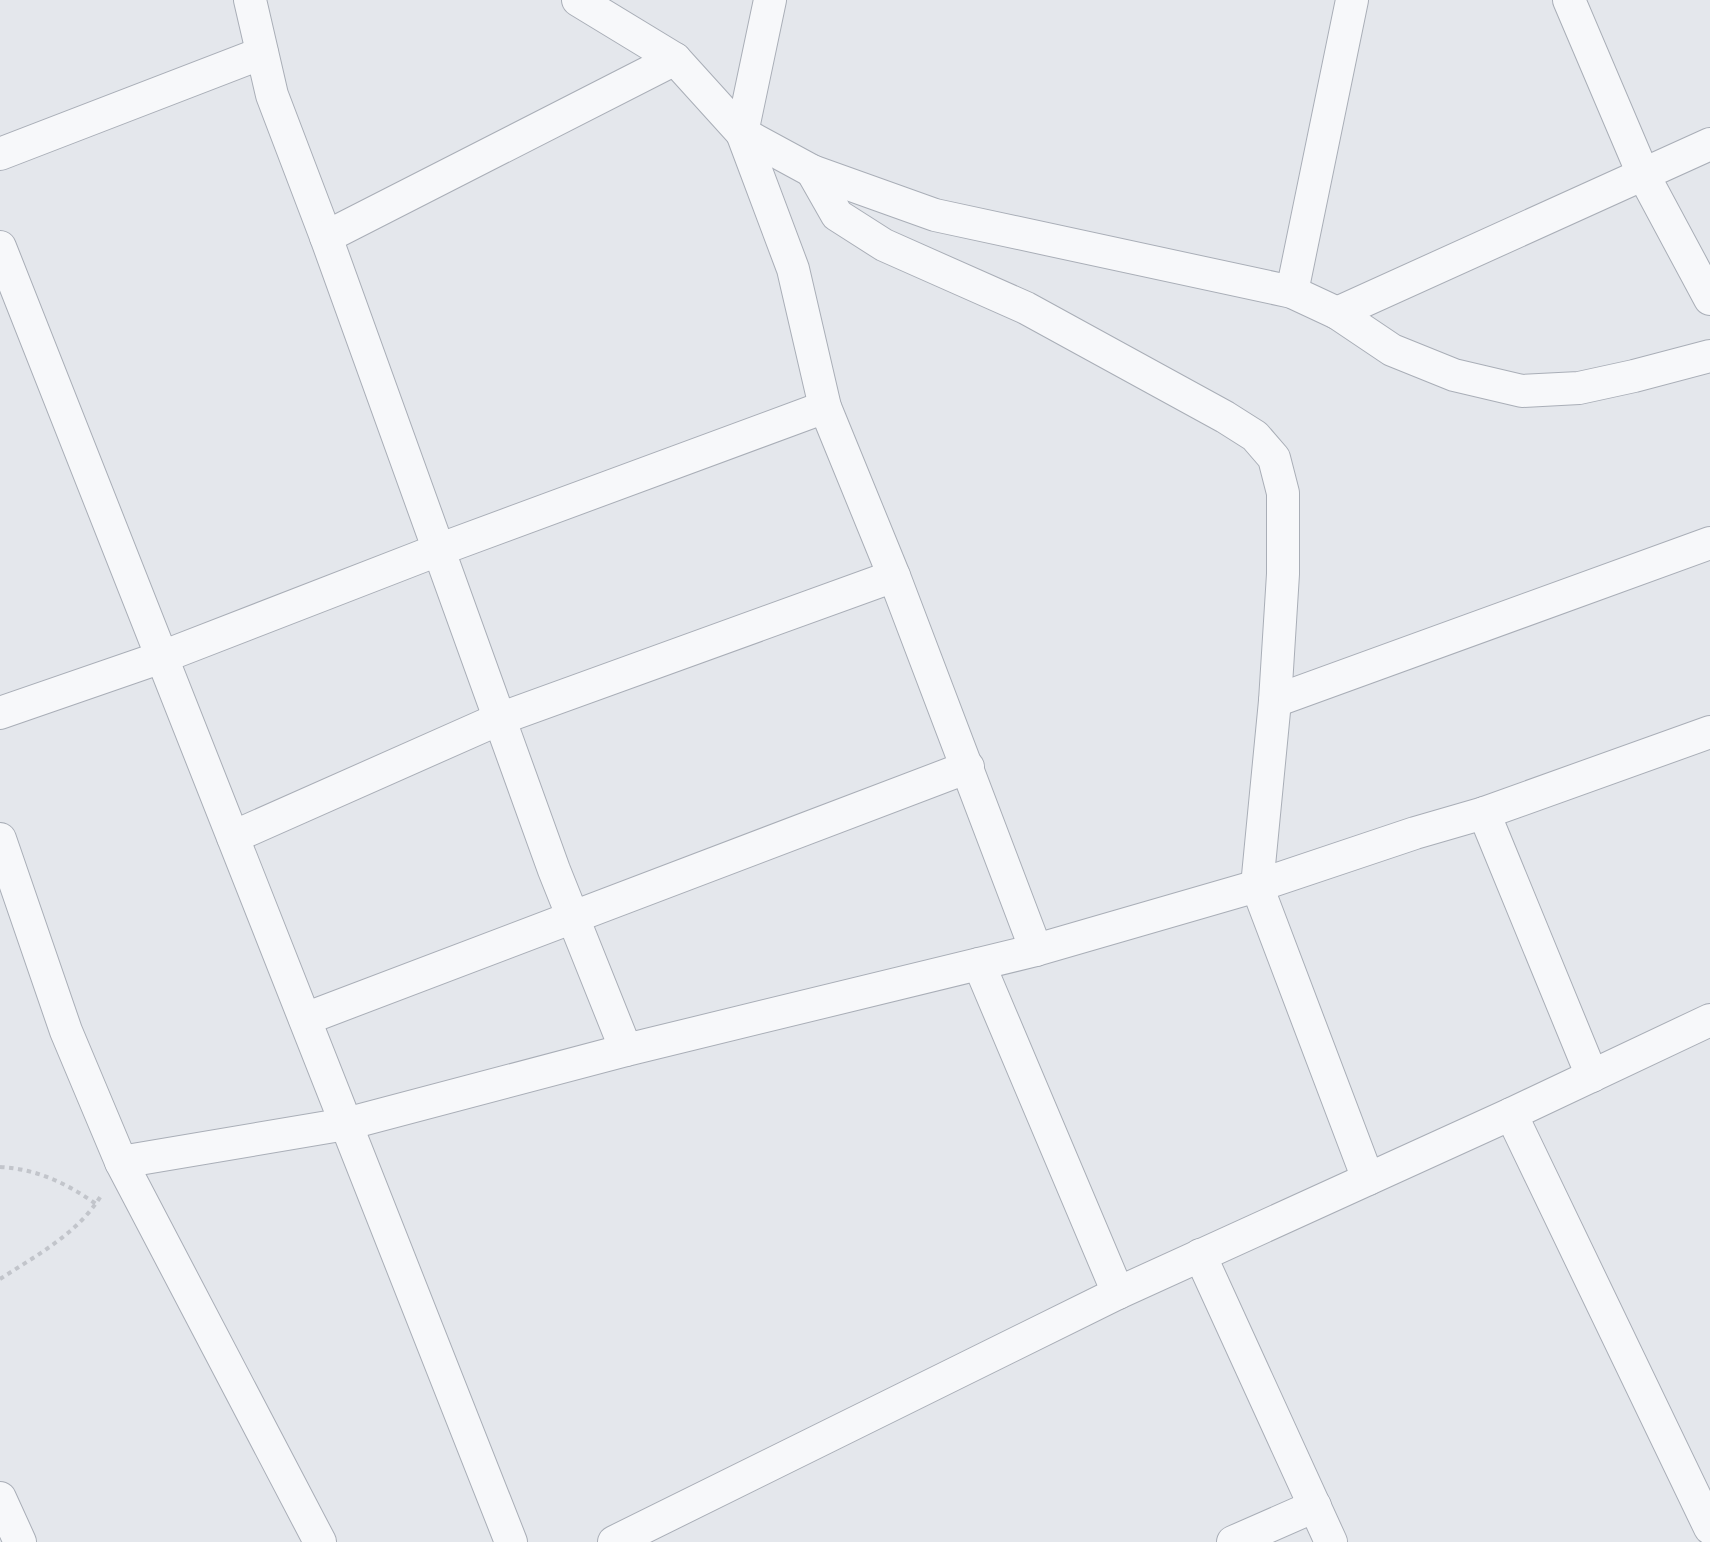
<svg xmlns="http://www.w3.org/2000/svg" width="1710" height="1542" font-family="'Noto Sans',sans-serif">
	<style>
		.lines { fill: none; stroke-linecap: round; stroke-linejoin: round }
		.minor-casing { stroke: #a9aeb7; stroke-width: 34 }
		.path { stroke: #c2c5cb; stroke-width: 4; stroke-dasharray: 4.5 4.5; stroke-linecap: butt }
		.minor { stroke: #f7f8fa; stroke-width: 32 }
	</style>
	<rect width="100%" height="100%" fill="#e4e7ec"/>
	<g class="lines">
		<g class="minor-casing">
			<g id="minor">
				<path d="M250 0 272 95 326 237 554 870 626 1050"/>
				<path d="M578 0 675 59 742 133 812 171 935 215 1292 292 1337 313 1392 350 1454 375 1522 391 1579 388 1634 376 1710 356"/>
				<path d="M770 0 742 133 793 269 825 407 894 576 1036 950"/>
				<path d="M1569 0 1643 174 1710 299"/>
				<path d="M0 154 262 53"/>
				<path d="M812 171 837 215 884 245 1026 308 1225 417 1255 436 1274 458 1283 493V574L1275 701 1257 886 1368 1179"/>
				<path d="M326 237 675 59"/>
				<path d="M0 247 511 1542"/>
				<path d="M1292 292 1352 0"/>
				<path d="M1337 313 1710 144"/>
				<path d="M1275 701 1710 543"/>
				<path d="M0 713 162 657 438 550 825 407"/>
				<path d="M1484 813 1592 1076"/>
				<path d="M233 837 499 719 894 576"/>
				<path d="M0 839 66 1031 121 1162 320 1542"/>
				<path d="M979 964 1118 1293"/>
				<path d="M305 1019 968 767"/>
				<path d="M1511 1114 1710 1528"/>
				<path d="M121 1162 346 1124 626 1050 1036 950 1257 886 1415 833 1484 813 1710 732"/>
				<path d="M1200 1255 1331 1542"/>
				<path d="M0 1498 20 1542"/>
				<path d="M614 1542 1118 1293 1511 1114 1710 1020"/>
				<path d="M1233 1542 1315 1506"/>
			</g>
		</g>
		<g class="path">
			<path d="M0 1167C37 1169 66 1183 96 1204"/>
			<path d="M0 1279C37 1255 79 1233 102 1194"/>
		</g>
		<use href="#minor" class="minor"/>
	</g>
</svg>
